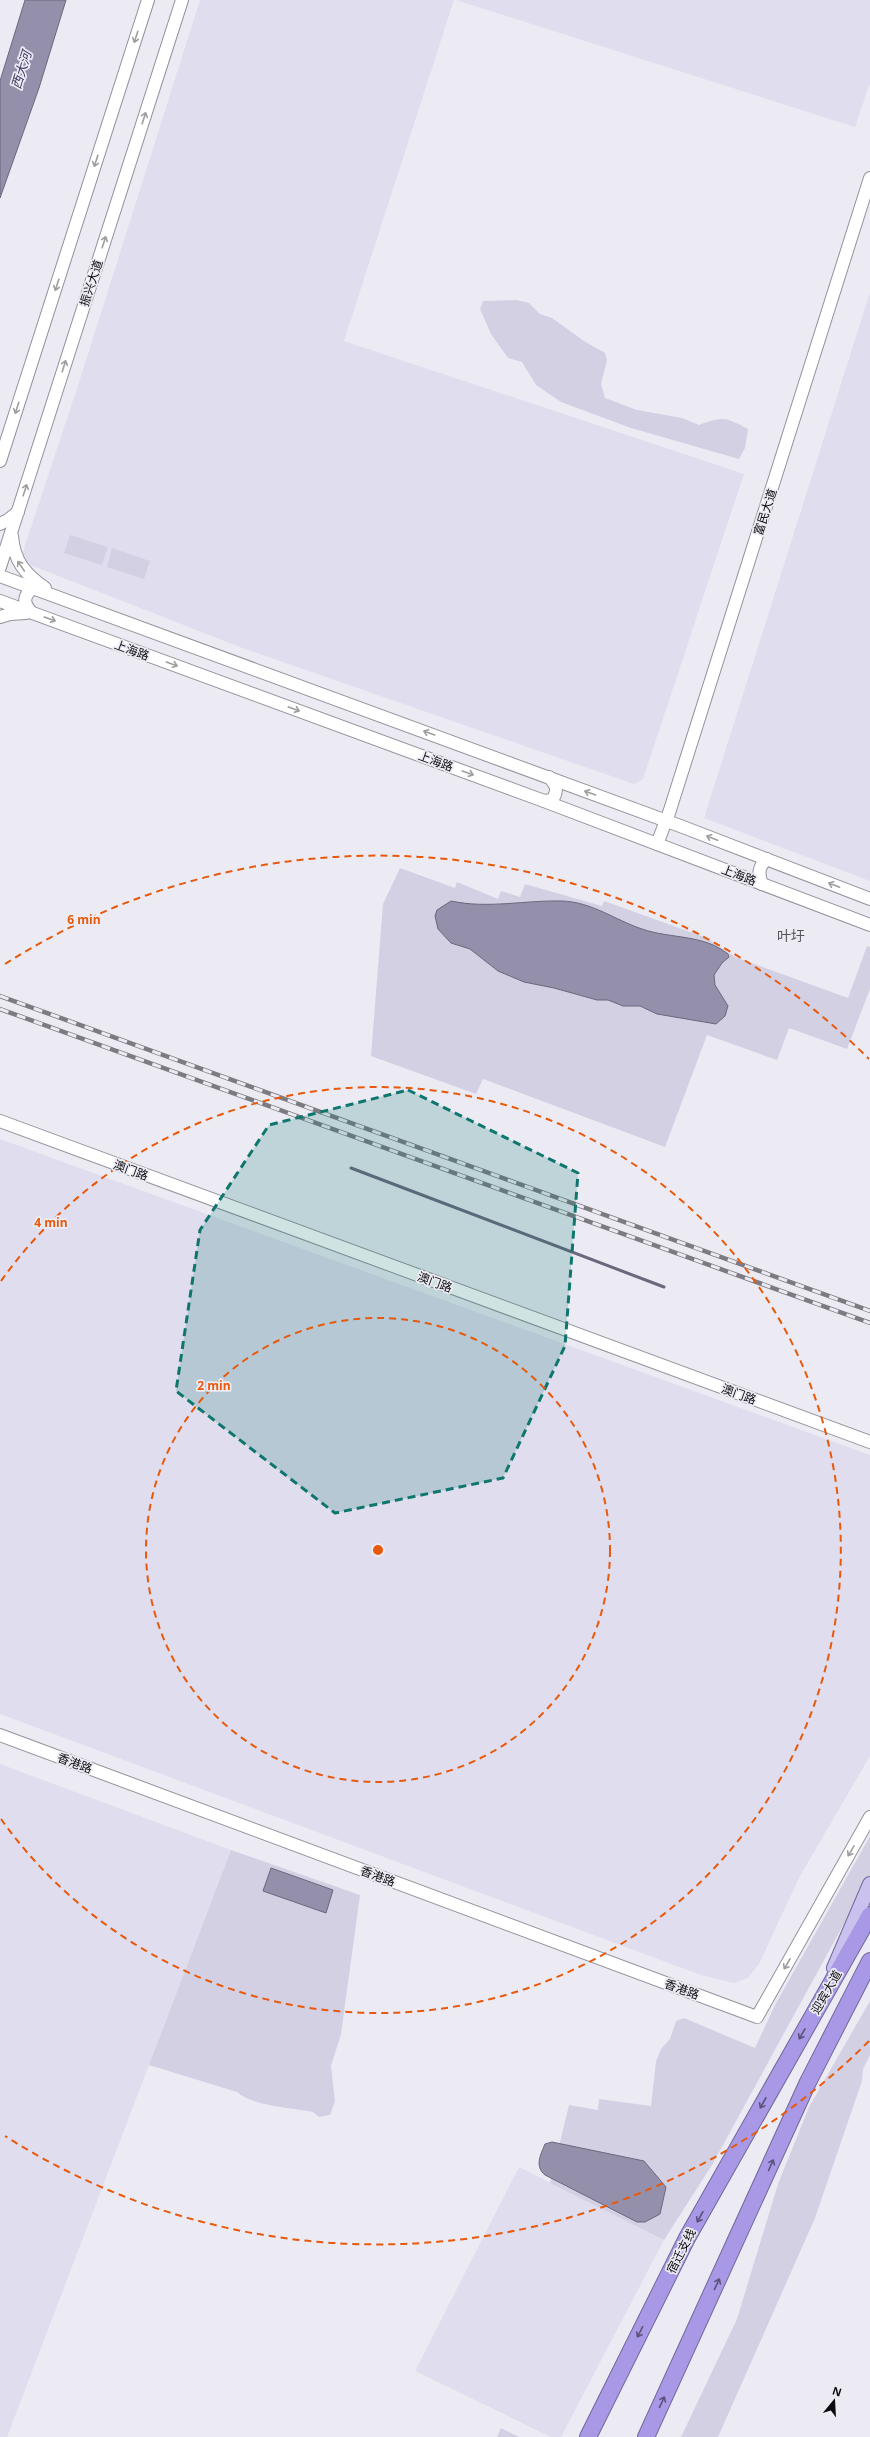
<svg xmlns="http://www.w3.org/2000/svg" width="870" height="2437" font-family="'Open Sans','Noto Sans SC',sans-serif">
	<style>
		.built { fill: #e0ddee }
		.green { fill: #d3d0e3 }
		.water { fill: #948fab; stroke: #6b677c }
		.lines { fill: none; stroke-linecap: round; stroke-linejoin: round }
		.stream { stroke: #6b677c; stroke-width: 3 }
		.secondary-casing { stroke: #93929a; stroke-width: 14 }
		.primary-casing { stroke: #72679a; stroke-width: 16 }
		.highway-casing { stroke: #72679a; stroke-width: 18 }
		.secondary { stroke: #fff; stroke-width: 12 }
		.primary { stroke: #cbc1ef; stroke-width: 14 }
		.highway { stroke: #a998e5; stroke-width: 16 }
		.rail-casing { stroke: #7c7b81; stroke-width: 4.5 }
		.rail { stroke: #ecebf4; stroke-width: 3; stroke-dasharray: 9; stroke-linecap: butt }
		.oneway { stroke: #9e9d9f }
		.oneway2 { stroke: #5a527a }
		.marked { fill: #0f766e; fill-opacity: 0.2; stroke: #0f766e; stroke-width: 3; stroke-dasharray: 8 5; stroke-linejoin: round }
		.ring { fill: none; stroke: #e8590c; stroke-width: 2; stroke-dasharray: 7 5 }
		.labels { text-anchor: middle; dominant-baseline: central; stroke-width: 3.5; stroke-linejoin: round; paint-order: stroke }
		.street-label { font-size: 12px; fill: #0c0b0e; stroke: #ecebf4 }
		.water-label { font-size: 13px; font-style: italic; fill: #433963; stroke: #ecebf4 }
		.quarter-label { font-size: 14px; fill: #55545b; stroke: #ecebf4 }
		.centre { fill: #e8590c; stroke: #ecebf4; stroke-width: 2 }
		.ring-label { font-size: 12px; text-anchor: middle; font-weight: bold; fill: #e8590c; stroke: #ecebf4; stroke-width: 3.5; stroke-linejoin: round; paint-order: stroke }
	</style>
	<rect width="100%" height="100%" fill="#ecebf4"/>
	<g class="built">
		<path d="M200 0H454L344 341 744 474 643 779 634 784 245 649 20 561 82 373Z"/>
		<path d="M456 0H870V83L855 127Z"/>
		<path d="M870 292V881L704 818Z"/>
		<path d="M0 1139 870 1455V1756L800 1876 759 1964 748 1978 734 1983 701 1975 0 1714Z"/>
		<path d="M0 1764 231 1850 7 2437H0Z"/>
		<path d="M519 2167 664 2240 561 2437H551L415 2371Z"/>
	</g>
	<g class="green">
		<path d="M517 300 529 303 540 314 552 318 584 341 605 353 607 360 601 384 605 398 637 410 682 418 699 425C724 416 725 417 748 429L745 448 739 459 631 428 561 402 536 385 522 362 508 358 491 334 480 309 483 301Z"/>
		<path d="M70 535 108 547 102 565 64 553Z"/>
		<path d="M112 548 150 561 144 579 107 567Z"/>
		<path d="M400 868 455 888 457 882 498 899 501 891 520 897 525 884 602 906 604 901 707 938 735 957 848 998 867 946 870 947V989L847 1049 789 1028 777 1060 707 1035 665 1147 483 1079 476 1094 371 1056 383 904Z"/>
		<path d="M870 1836V1876L712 2165 664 2240 550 2183 569 2105 598 2110 599 2099 651 2106 656 2061 661 2049 670 2039 676 2021 684 2018 755 2048 775 2005Z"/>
		<path d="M231 1850 360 1895 341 2034 331 2066 335 2101 330 2115 319 2117 313 2112C293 2108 252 2106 237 2092L149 2065Z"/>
		<path d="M870 2001V2055L863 2069 862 2081 815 2218 718 2437H681L737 2319 778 2184 809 2107Z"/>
		<path d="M501 2428 519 2437H497Z"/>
	</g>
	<g class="water">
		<path d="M25 0H66L39 88 0 198V81Z"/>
		<path d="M451 901C488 909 525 900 562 901 592 902 615 920 642 929 671 939 703 934 728 954L729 957 722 963 714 975 715 985 728 1006 725 1016 716 1024 657 1014 640 1006H623L608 1000H597L554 988 524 982 498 971 470 949 451 943 438 929 435 916 437 910Z"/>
		<path d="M271 1868 333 1890 326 1913 263 1891Z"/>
		<path d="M552 2142 644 2161 666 2187 660 2214 645 2222H637L545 2175C534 2166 541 2154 545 2144Z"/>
	</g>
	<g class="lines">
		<path class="stream" d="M351 1168 664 1287"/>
		<g class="secondary-casing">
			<g id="secondary">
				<path d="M0 461 148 0"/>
				<path d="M0 524 8 520 18 512"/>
				<path d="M12 536C14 561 25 574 45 588"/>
				<path d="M0 567 182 0"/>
				<path d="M0 576 683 827 870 899"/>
				<path d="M0 601 544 801 870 925"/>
				<path d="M31 612C23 603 23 596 33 588"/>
				<path d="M0 617 10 614 26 613"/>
				<path d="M544 801 552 800C559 790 556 785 549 777"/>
				<path d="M657 844 669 813 870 178"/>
				<path d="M762 884C758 874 758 867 767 859"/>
				<path d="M0 1121 870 1442"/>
				<path d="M0 1735 757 2017 870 1817"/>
			</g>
		</g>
		<g class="primary-casing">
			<path id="primary" d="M834 1968 870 1884"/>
		</g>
		<g class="highway-casing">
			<g id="highway">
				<path d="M588 2437 687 2238 870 1915"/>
				<path d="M646 2437 808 2082 870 1961"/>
			</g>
		</g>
		<use href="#secondary" class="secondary"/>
		<use href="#primary" class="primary"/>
		<use href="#highway" class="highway"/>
		<g class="rail-casing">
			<g id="rail">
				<path d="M0 996 870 1311"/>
				<path d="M0 1009 870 1323"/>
			</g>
		</g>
		<use href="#rail" class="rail"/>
	</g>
	<defs><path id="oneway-shaft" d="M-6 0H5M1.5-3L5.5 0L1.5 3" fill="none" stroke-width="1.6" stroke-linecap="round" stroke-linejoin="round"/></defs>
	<g class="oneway">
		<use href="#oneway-shaft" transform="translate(136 37) rotate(108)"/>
		<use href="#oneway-shaft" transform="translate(144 118) rotate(-72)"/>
		<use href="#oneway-shaft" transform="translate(96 161) rotate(108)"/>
		<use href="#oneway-shaft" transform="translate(104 242) rotate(-72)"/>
		<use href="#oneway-shaft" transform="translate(57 285) rotate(108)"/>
		<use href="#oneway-shaft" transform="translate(64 366) rotate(-72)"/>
		<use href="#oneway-shaft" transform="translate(17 408) rotate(108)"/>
		<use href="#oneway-shaft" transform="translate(25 490) rotate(-72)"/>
		<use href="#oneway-shaft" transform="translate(21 566) rotate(-124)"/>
		<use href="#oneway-shaft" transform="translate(50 619) rotate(20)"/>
		<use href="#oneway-shaft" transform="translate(172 664) rotate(20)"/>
		<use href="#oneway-shaft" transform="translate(294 709) rotate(20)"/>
		<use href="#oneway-shaft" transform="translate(429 733) rotate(-160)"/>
		<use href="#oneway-shaft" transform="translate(468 773) rotate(20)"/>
		<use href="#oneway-shaft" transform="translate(590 793) rotate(-160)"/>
		<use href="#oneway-shaft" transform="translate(712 838) rotate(-159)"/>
		<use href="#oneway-shaft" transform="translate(834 885) rotate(-159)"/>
		<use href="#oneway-shaft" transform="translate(851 1851) rotate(120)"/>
		<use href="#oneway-shaft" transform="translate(787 1964) rotate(120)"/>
	</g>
	<g class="oneway2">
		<use href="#oneway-shaft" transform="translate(802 2034) rotate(120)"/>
		<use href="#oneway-shaft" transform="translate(763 2103) rotate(119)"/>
		<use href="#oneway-shaft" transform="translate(771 2165) rotate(-66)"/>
		<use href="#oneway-shaft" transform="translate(700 2217) rotate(119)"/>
		<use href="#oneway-shaft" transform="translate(717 2284) rotate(-65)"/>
		<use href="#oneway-shaft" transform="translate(640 2332) rotate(117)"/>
		<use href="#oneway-shaft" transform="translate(662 2402) rotate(-65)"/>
	</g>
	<path class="marked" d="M408 1090 578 1173 565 1346 503 1478 335 1513 176 1391 200 1230 269 1125Z"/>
	<g class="ring">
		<circle cx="378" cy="1550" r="232"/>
		<path d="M1 1281A463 463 0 1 1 1 1819"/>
		<path d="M869 2041A695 695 0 0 1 5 2136M5 964A695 695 0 0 1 869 1059"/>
	</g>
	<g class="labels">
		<g class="street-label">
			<text transform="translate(91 283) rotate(-72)">振兴大道</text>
			<text transform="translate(765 512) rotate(-72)">富民大道</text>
			<text transform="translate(132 650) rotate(20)">上海路</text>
			<text transform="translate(436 761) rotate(20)">上海路</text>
			<text transform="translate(739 875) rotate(21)">上海路</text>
			<text transform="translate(131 1170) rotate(20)">澳门路</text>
			<text transform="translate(435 1282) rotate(20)">澳门路</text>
			<text transform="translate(739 1394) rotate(20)">澳门路</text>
			<text transform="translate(75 1763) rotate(20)">香港路</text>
			<text transform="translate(378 1876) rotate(20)">香港路</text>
			<text transform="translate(682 1989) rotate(20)">香港路</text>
			<text transform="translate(826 1992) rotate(-60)">迎宾大道</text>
			<text transform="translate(681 2251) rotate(-63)">宿迁支线</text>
		</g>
		<g class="water-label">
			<text transform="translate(21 70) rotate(-73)">西大河</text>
		</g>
		<g class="quarter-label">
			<text x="791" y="935">叶圩</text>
		</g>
	</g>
	<circle cx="378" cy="1550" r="6" class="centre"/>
	<g class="ring-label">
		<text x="84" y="924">6 min</text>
		<text x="51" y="1227">4 min</text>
		<text x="214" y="1390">2 min</text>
	</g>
	<g transform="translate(834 2401) rotate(18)" stroke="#ecebf4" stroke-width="3" paint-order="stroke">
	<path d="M0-3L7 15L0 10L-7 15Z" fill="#0c0b0e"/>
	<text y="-6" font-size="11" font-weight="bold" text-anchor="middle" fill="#0c0b0e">N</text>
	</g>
</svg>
